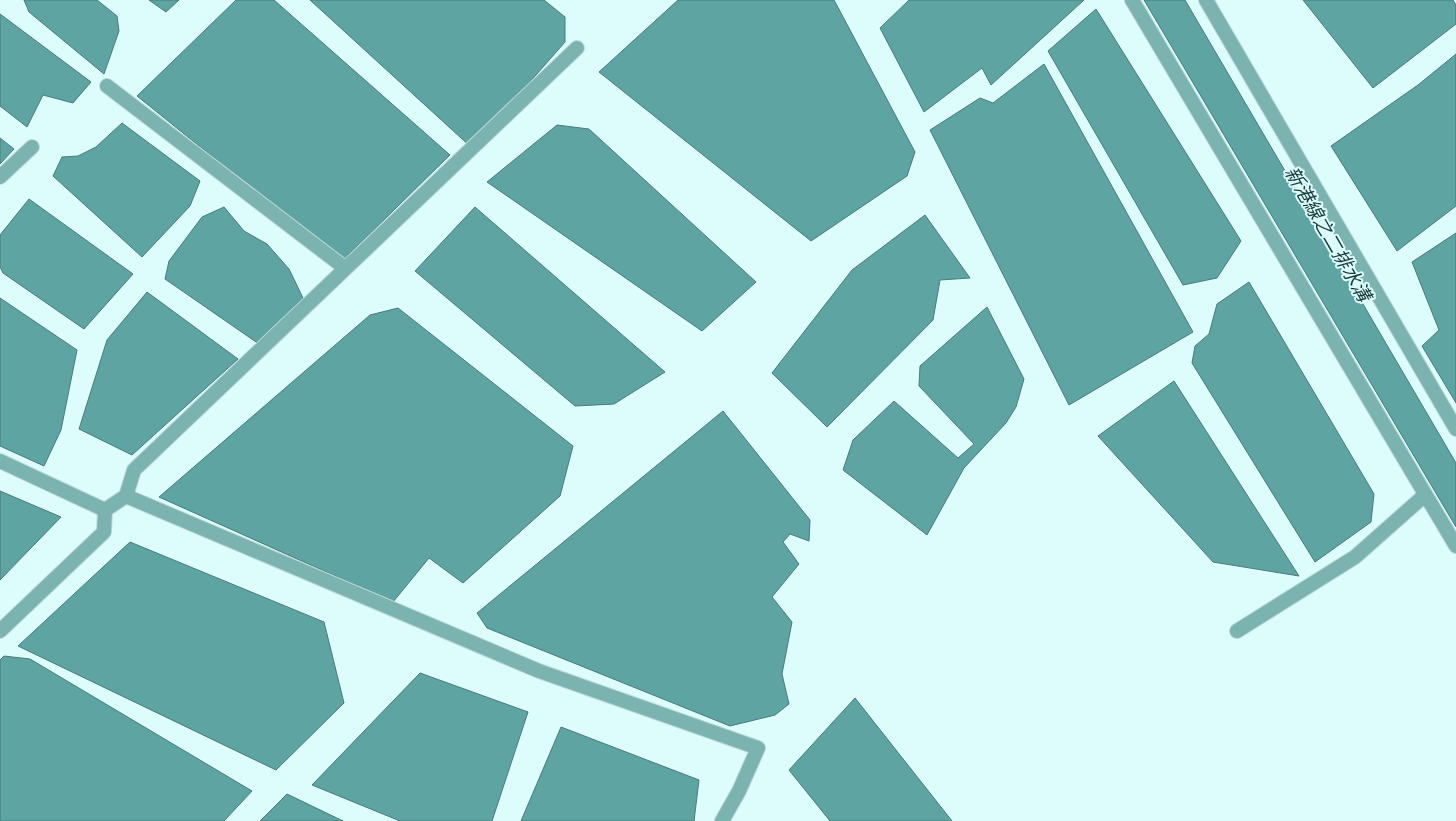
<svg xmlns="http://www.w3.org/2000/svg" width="1456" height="821" font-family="'Zilla Slab','Noto Sans TC',serif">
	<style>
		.water { fill: #5ea4a2; stroke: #477c7a }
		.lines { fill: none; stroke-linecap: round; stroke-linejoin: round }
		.lane-casing { stroke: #bcd9d7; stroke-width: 16 }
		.lane { stroke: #7ab3b0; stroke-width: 14 }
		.labels { text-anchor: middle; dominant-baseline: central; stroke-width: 4; stroke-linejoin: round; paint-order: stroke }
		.water-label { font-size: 19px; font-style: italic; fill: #173a39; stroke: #dcfdfb }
	</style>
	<rect width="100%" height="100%" fill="#dcfdfb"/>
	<g class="water">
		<path d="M24 0H97L117 16 119 31 104 74 29 12Z"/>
		<path d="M149 0H179L166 12Z"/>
		<path d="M236 0H274L450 155 342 261 137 96Z"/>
		<path d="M310 0H544L565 17V42L472 148Z"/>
		<path d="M678 0H834L915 152 907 176 811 241 599 72Z"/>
		<path d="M909 0H1084L991 85 982 68 924 112 880 28Z"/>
		<path d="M1144 0H1185L1456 463V527Z"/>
		<path d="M1303 0H1453L1456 5V24L1373 88Z"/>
		<path d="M1096 9 1241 241 1217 278 1183 285 1048 51Z"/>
		<path d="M0 14 91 82 73 103 43 95 27 127 0 106Z"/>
		<path d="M1456 54V206L1397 251 1331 146 1418 85Z"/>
		<path d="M1044 64 1193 332 1069 405 930 130 980 98 993 103Z"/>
		<path d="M122 123 200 181 190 206 142 257 53 176 62 157 78 156 96 147Z"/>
		<path d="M557 125 589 129 756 282 702 331 487 182Z"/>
		<path d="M0 138 14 149 0 164Z"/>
		<path d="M29 199 133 274 84 329 3 273 0 267V235Z"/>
		<path d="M224 207 244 231 267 244 289 269 303 298 259 344 165 279 169 261 202 217Z"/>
		<path d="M475 207 665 372 614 404 575 406 415 271Z"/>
		<path d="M925 215 970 278 940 280 933 320 827 427 772 373 852 270Z"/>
		<path d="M1456 233V403L1422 346 1439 330 1412 262Z"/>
		<path d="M1249 282 1374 494 1371 522 1315 562 1192 363 1195 346 1209 334 1217 304Z"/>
		<path d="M147 292 238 359 132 455 79 429 107 340Z"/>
		<path d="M0 298 77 350 61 430 44 466 0 446Z"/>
		<path d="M987 307 1024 379 1016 407 1006 423 964 468 927 535 843 470 853 440 894 401 958 458 974 444 919 386 920 366Z"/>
		<path d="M398 308 573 446 560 496 463 583 429 558 393 602 159 497 370 315Z"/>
		<path d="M1174 381 1299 576 1213 562 1098 436Z"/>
		<path d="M723 411 810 520 809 541 790 534 783 542 799 564 772 597 792 622 782 674 789 704 775 715 730 726 487 628 477 613Z"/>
		<path d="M0 491 61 517 0 580Z"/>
		<path d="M130 542 324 622 344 703 276 770 18 646Z"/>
		<path d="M4 656 30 659 252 791 224 821H0V660Z"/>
		<path d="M420 673 528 712 492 821H400L312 785Z"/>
		<path d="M855 698 952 821H830L789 770Z"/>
		<path d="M561 727 699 780 694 821H521Z"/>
		<path d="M287 794 343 821H260Z"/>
	</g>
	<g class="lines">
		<g class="lane-casing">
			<g id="lane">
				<path d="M1132 0 1456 546"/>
				<path d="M1206 0 1456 429"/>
				<path d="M107 86 345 268"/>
				<path d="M0 177 32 147"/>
				<path d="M0 461 105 510 126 496 539 671 758 748 739 791 722 821"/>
				<path d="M126 496 134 470 577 48"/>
				<path d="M0 631 104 532 105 510"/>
				<path d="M1237 631 1355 557 1425 495"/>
			</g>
		</g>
		<use href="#lane" class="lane"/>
	</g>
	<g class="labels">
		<g class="water-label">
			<text transform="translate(1328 234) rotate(60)">新港線之二排水溝</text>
		</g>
	</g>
</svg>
